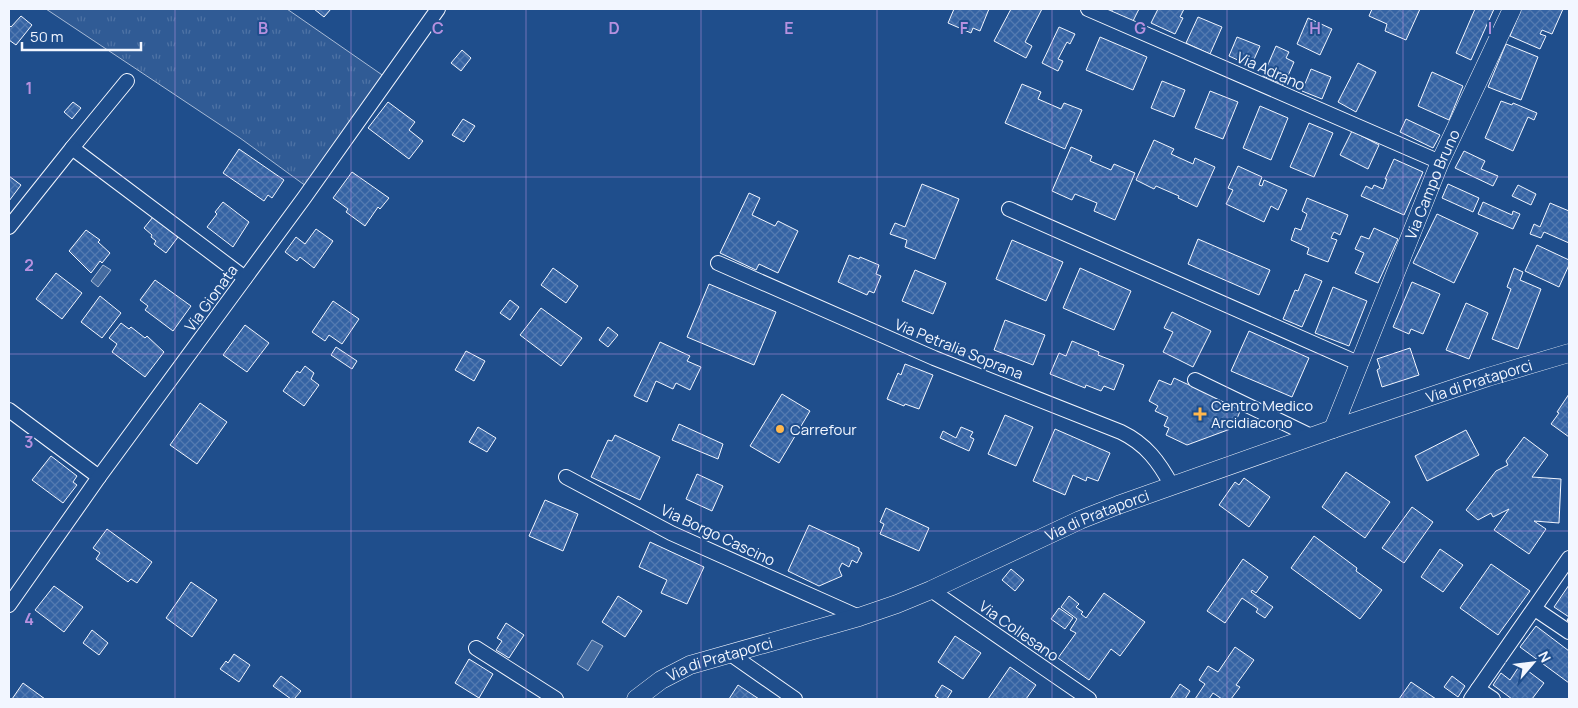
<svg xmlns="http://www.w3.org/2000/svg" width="1578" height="708" font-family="Manrope,sans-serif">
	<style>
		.grass { fill: url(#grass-tufts); stroke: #a8bbd7 }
		.water { fill: #446ba0; stroke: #a8bbd7 }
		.building { fill: url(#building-cross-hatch); stroke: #f2f6ff }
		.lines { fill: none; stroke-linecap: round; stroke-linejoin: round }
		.minor-casing { stroke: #f2f6ff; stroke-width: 16 }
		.tertiary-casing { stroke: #f2f6ff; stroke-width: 19 }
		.minor { stroke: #1f4e8c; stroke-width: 14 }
		.tertiary { stroke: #1f4e8c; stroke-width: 18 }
		.grid { fill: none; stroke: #b691df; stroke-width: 1; stroke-opacity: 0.55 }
		.poi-dot { fill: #ffb74d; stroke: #1f4e8c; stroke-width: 2 }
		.labels { text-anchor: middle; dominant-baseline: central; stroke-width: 4; stroke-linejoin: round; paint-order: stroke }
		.street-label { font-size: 15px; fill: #f2f6ff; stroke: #1f4e8c }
		.poi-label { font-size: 15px; fill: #f2f6ff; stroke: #1f4e8c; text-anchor: start }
		.grid-label { font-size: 16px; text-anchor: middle; font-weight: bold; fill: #b691df; stroke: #1f4e8c; stroke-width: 4; stroke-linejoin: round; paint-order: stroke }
	</style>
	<defs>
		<pattern id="grass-tufts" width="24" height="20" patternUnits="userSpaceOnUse" patternTransform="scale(1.25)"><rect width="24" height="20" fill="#305b95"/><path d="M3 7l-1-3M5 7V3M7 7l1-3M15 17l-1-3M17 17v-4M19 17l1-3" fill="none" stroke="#4e73a5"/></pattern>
		<pattern id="building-cross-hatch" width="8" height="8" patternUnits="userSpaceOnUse" patternTransform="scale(1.25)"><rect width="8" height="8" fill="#3563a3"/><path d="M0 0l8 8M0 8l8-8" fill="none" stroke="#537ab1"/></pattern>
	</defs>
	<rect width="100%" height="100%" fill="#1f4e8c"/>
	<path class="grass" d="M46 9H287L388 79 310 189 240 138Z"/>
	<g class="water">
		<path d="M103 265 111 270 98 287 91 281Z"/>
		<path d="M592 640 603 646 588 671 577 664Z"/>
	</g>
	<g class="building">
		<path d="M314 9H331L324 17Z"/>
		<path d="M954 9H989L980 31 973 28 971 33 948 23Z"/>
		<path d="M1011 9H1042L1025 42 1032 46 1026 58 994 41Z"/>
		<path d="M1113 9H1139L1132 23 1111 12Z"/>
		<path d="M1158 9H1184L1180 17 1183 18 1175 34 1151 23Z"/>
		<path d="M1372 9H1420L1406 40 1385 31 1387 24 1369 16Z"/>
		<path d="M1475 9H1494L1471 60 1456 53Z"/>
		<path d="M1521 9H1563L1552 34 1542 30 1540 34 1546 36 1540 49 1510 36Z"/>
		<path d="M21 16 32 25 16 45 9 40V25L11 27Z"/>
		<path d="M1198 17 1222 27 1210 54 1186 43Z"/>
		<path d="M1308 18 1332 29 1320 55 1297 44Z"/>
		<path d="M1059 27 1075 34 1070 44 1067 42 1058 59 1063 61 1058 71 1042 63Z"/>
		<path d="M1100 37 1147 57 1133 90 1086 70Z"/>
		<path d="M1237 37 1260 46 1251 66 1229 56Z"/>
		<path d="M1506 44 1538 57 1521 100 1488 87Z"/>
		<path d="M1276 46 1289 52 1286 58 1294 62 1284 85 1263 76Z"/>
		<path d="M462 50 471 58 461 71 451 63Z"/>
		<path d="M1358 63 1376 72 1356 112 1338 102Z"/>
		<path d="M1311 69 1331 77 1322 99 1302 91Z"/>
		<path d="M1432 72 1463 86 1449 120 1418 106Z"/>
		<path d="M1162 81 1185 90 1174 117 1151 108Z"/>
		<path d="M1022 84 1041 92 1038 99 1061 109 1064 103 1082 110 1065 149 1005 123Z"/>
		<path d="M1210 91 1238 102 1223 139 1195 128Z"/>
		<path d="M1501 101 1512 105 1513 103 1537 113 1534 120 1528 117 1513 151 1485 138Z"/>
		<path d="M73 102 81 108 72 119 64 112Z"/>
		<path d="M388 102 415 122 409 130 423 141 409 159 368 128Z"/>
		<path d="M1260 106 1288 118 1271 160 1243 148Z"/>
		<path d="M463 119 475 126 464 142 452 135Z"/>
		<path d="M1406 119 1440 135 1433 148 1400 132Z"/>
		<path d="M1309 123 1333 133 1314 177 1290 167Z"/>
		<path d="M1352 131 1379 145 1368 169 1340 155Z"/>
		<path d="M1154 140 1174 149 1171 154 1193 164 1195 158 1215 167 1197 207 1178 198 1179 196 1156 186 1154 189 1136 180Z"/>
		<path d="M1071 147 1092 156 1090 161 1111 170 1114 164 1135 173 1115 220 1094 211 1097 203 1075 194 1072 200 1052 191Z"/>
		<path d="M239 149 284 180 272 198 268 195 264 201 223 173Z"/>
		<path d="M1464 151 1485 161 1481 169 1498 176 1493 186 1455 168Z"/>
		<path d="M1394 159 1423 172 1404 215 1361 196 1366 186 1372 189 1374 185 1383 189 1387 179H1385Z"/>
		<path d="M1238 166 1262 177 1259 185 1262 186 1264 180 1287 190 1278 210 1271 206 1264 222 1226 204 1233 190 1228 188Z"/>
		<path d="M352 172 389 198 380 209 378 207 365 226 346 212 348 209 333 198Z"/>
		<path d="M9 176 21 185 9 201Z"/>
		<path d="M922 184 959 199 935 259 905 247 907 240 890 234 895 223 905 227Z"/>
		<path d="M1448 184 1479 198 1473 212 1442 198Z"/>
		<path d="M1518 185 1536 194 1531 205 1512 196Z"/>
		<path d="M749 193 760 198 752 215 775 226 778 221 798 231 778 273 759 264 756 270 720 253Z"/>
		<path d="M1307 198 1348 215 1340 235 1334 232 1331 238 1337 240 1328 262 1307 254 1309 248 1291 240 1295 228 1301 230 1307 214 1302 211Z"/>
		<path d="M223 202 249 222 233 247 207 227 217 214 215 212Z"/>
		<path d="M1483 202 1512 215 1513 211 1520 214 1513 229 1478 214Z"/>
		<path d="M1550 203 1569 211V243L1544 232 1541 238 1530 234 1534 224 1540 227Z"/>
		<path d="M1437 214 1478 233 1454 283 1413 263Z"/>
		<path d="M153 217 178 237 166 253 154 244 156 241 151 237 152 235 144 228Z"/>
		<path d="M1374 228 1398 239 1378 283 1355 273 1364 253 1355 249 1361 236 1369 239Z"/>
		<path d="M316 229 333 241 314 268 300 257 297 261 285 252 296 237 305 244Z"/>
		<path d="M86 230 100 240 98 242 110 253 102 263 100 261 91 273 69 251Z"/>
		<path d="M1198 239 1270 270 1259 295 1188 264Z"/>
		<path d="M1012 240 1063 262 1046 301 996 279Z"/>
		<path d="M1537 245 1569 260V265L1559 287 1525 271Z"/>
		<path d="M849 255 859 259 860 257 879 265 876 274 881 276 874 293 869 291 867 295 838 282Z"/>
		<path d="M553 268 578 286 566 303 541 285Z"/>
		<path d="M1080 268 1131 291 1114 330 1063 308Z"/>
		<path d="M1514 268 1523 272 1520 280 1541 289 1518 349 1492 339 1511 289 1507 287Z"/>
		<path d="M915 270 946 283 933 314 902 301Z"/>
		<path d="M56 273 82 293 62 319 36 299Z"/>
		<path d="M1305 274 1322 281 1302 327 1283 319 1295 290 1298 291Z"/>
		<path d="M155 280 191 306 173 331 145 310 148 306 140 300Z"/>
		<path d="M1412 282 1440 294 1423 334 1411 329 1409 334 1393 327Z"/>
		<path d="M709 284 776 312 754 365 687 337Z"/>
		<path d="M1333 287 1367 301 1349 346 1315 333Z"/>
		<path d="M100 296 121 313 102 338 81 322Z"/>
		<path d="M510 300 519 307 510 320 500 313Z"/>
		<path d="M333 301 359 319 342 344 329 335 325 341 312 332Z"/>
		<path d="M1466 303 1488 313 1469 359 1446 350Z"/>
		<path d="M541 308 582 338 561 366 520 335Z"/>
		<path d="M1172 312 1211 331 1193 367 1163 352 1173 332 1164 328Z"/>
		<path d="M1005 320 1045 335 1033 365 994 350Z"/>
		<path d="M121 323 129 329 131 327 145 338 147 336 164 352 145 377 112 352 117 344 109 338Z"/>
		<path d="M245 325 269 343 247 372 223 355Z"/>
		<path d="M608 327 618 335 608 347 599 340Z"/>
		<path d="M1249 331 1309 358 1292 397 1231 371Z"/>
		<path d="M1072 341 1099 352 1098 355 1124 365 1114 390 1104 386 1101 391 1086 385 1085 388 1050 374 1059 353 1066 356Z"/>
		<path d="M660 342 690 356 687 361 701 367 690 390 676 383 673 389 656 381 647 402 634 396Z"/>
		<path d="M336 347 357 361 352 369 331 355Z"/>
		<path d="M1410 348 1419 375 1382 387 1377 370 1380 368 1377 359Z"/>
		<path d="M466 351 485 361 474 381 455 370Z"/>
		<path d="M905 364 933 375 919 409 905 404 904 406 887 399 898 373 901 375Z"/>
		<path d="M305 366 314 373 311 379 319 385 304 406 283 391 297 371 300 373Z"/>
		<path d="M1174 378 1241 409 1233 428 1187 445 1166 435 1169 428 1164 426 1168 417 1155 411 1158 406 1149 401 1159 380 1171 385Z"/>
		<path d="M782 394 810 411 779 463 750 446Z"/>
		<path d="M1569 394V437L1551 424 1559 413 1557 412Z"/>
		<path d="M200 403 227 422 197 464 170 445Z"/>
		<path d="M1005 415 1033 427 1016 466 988 454Z"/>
		<path d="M679 424 723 444 718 459 672 440Z"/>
		<path d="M478 427 496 438 487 452 469 442Z"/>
		<path d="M961 427 973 432 970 437 974 439 969 451 940 438 943 431 956 438Z"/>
		<path d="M1055 429 1110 453 1098 481 1087 477 1086 481 1073 475 1065 495 1033 481Z"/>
		<path d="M1466 430 1479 455 1427 481 1415 456Z"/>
		<path d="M615 435 660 457 640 500 591 477 608 440 612 441Z"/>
		<path d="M1524 437 1548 455 1532 477 1561 479 1559 523 1534 521 1546 529 1529 554 1494 530 1509 509 1493 517 1491 513 1478 520 1466 510 1496 471 1508 465 1506 461Z"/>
		<path d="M51 456 77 476 73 482 77 485 63 503 32 480Z"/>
		<path d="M1346 472 1390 502 1365 538 1322 507Z"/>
		<path d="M697 474 723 486 712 511 686 499Z"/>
		<path d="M1244 478 1270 497 1249 527 1219 505 1235 482 1239 485Z"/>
		<path d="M545 500 578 514 563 551 529 536Z"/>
		<path d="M1412 507 1433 522 1404 563 1382 548Z"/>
		<path d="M886 508 929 528 919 551 880 534 884 524 880 522Z"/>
		<path d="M809 525 859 548V551L862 553 857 563 852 560 849 567 842 563 839 569 842 576 819 586 788 571Z"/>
		<path d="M107 529 152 562 137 583 131 579 128 582 96 559 100 553 93 548Z"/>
		<path d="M1314 536 1357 568 1356 571 1382 590 1360 619 1291 568Z"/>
		<path d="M650 542 704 567 687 604 661 593 667 580 639 567Z"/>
		<path d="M1440 549 1463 565 1443 592 1421 577Z"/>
		<path d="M1243 559 1268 577 1256 593 1252 590 1251 592 1273 607 1265 618 1256 612 1258 609 1242 598 1225 623 1207 611Z"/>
		<path d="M1491 564 1530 591 1498 635 1460 608Z"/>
		<path d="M1011 569 1024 580 1015 591 1002 580Z"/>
		<path d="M191 582 217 600 192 637 166 618Z"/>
		<path d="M1569 585V622L1567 620 1569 617 1554 607Z"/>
		<path d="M54 586 83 607 64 632 35 610Z"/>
		<path d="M1104 593 1145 622 1120 656 1111 649 1089 680 1058 658 1076 633 1070 630 1077 619 1061 607 1069 596 1079 604 1076 607 1083 612 1081 614 1086 618Z"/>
		<path d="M618 596 642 611 625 637 602 622Z"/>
		<path d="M1059 608 1073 618 1065 629 1051 619Z"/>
		<path d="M506 623 524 635 509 658 496 650 502 641 497 638Z"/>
		<path d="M1536 626 1569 651V683L1520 647Z"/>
		<path d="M92 630 108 643 99 655 83 643Z"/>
		<path d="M955 636 981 653 963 679 938 662Z"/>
		<path d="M1235 647 1254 660 1236 685 1240 687 1231 699H1222L1213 693 1209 699H1195L1205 684 1199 680 1208 666 1218 672Z"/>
		<path d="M234 654 250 665 239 682 220 669 226 661 228 663Z"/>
		<path d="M469 659 493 674 479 698 455 683Z"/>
		<path d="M1520 665 1544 683 1532 699H1512L1493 685 1501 673 1510 680Z"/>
		<path d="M1010 667 1036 685 1026 699H988Z"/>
		<path d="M281 676 301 691 294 699H291L273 686Z"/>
		<path d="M1452 676 1465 686 1458 697 1444 687Z"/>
		<path d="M1411 682 1436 699H1399Z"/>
		<path d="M23 683 45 699H12Z"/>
		<path d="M1180 684 1190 691 1185 699H1170Z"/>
		<path d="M738 685 759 699H729Z"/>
		<path d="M942 685 952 691 947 699H940L935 696Z"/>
	</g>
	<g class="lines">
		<g class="minor-casing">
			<g id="minor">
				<path d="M1088 9 1440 162"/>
				<path d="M72 148 127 81"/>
				<path d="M1009 209 1358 363"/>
				<path d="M9 227 72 148 245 278"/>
				<path d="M718 263 934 358 1121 432C1146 444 1159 462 1172 486"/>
				<path d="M1195 380 1311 436"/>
				<path d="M9 410 99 477"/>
				<path d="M566 477 671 533 859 617"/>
				<path d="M931 590 1089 699"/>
				<path d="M9 605 99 477 304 198 438 9"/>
				<path d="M1535 609 1569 632"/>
				<path d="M476 648 556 699"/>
				<path d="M729 653 795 699"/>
				<path d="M1478 689 1493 699"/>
				<path d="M1471 699 1569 558"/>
			</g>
		</g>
		<g class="tertiary-casing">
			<g id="tertiary">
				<path id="s1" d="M1333 429 1440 162 1512 9"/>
				<path id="s2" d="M636 699 661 680 690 665 859 617 897 604 931 590 1080 520 1118 505 1333 429 1488 377 1569 353"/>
			</g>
		</g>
		<use href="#minor" class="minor"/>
		<use href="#tertiary" class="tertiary"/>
	</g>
	<path class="grid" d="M175 9V699M351 9V699M526 9V699M701 9V699M877 9V699M1052 9V699M1227 9V699M1403 9V699M9 177H1569M9 354H1569M9 531H1569"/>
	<g class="poi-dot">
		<path d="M1197.5 406.5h5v5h5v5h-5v5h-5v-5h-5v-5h5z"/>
		<circle cx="780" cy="429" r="5"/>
	</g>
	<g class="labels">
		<g class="street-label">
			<text transform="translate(1271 71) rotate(24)">Via Adrano</text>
			<text stroke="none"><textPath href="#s1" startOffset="264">Via Campo Bruno</textPath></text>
			<text transform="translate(211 298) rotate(-54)">Via Gionata</text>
			<text transform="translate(959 349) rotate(22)">Via Petralia Soprana</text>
			<text stroke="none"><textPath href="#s2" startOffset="904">Via di Prataporci</textPath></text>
			<text stroke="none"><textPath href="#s2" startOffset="499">Via di Prataporci</textPath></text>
			<text transform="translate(718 535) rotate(25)">Via Borgo Cascino</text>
			<text transform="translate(1019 631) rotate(35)">Via Collesano</text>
			<text stroke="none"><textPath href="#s2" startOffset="94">Via di Prataporci</textPath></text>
		</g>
		<g class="poi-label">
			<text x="1211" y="405">Centro Medico<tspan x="1211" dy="17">Arcidiacono</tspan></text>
			<text x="790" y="429">Carrefour</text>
		</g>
	</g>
	<g class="grid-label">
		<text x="263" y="34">B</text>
		<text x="438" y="34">C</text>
		<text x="614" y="34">D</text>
		<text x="789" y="34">E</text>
		<text x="964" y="34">F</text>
		<text x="1140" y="34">G</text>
		<text x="1315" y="34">H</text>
		<text x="1490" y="34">I</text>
		<text x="29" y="94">1</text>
		<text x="29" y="271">2</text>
		<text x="29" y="448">3</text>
		<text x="29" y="625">4</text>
	</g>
	<rect width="1578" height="708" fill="none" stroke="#f2f6ff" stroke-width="20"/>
	<g transform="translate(1533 663) rotate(62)" stroke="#1f4e8c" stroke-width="4" paint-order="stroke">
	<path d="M0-4L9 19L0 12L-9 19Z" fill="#f2f6ff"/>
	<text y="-8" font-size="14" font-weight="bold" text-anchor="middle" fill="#f2f6ff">N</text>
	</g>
	<path d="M22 42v8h119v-8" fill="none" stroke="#f2f6ff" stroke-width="2.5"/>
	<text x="30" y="42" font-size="15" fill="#f2f6ff" stroke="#1f4e8c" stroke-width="4" paint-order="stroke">50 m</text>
</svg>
